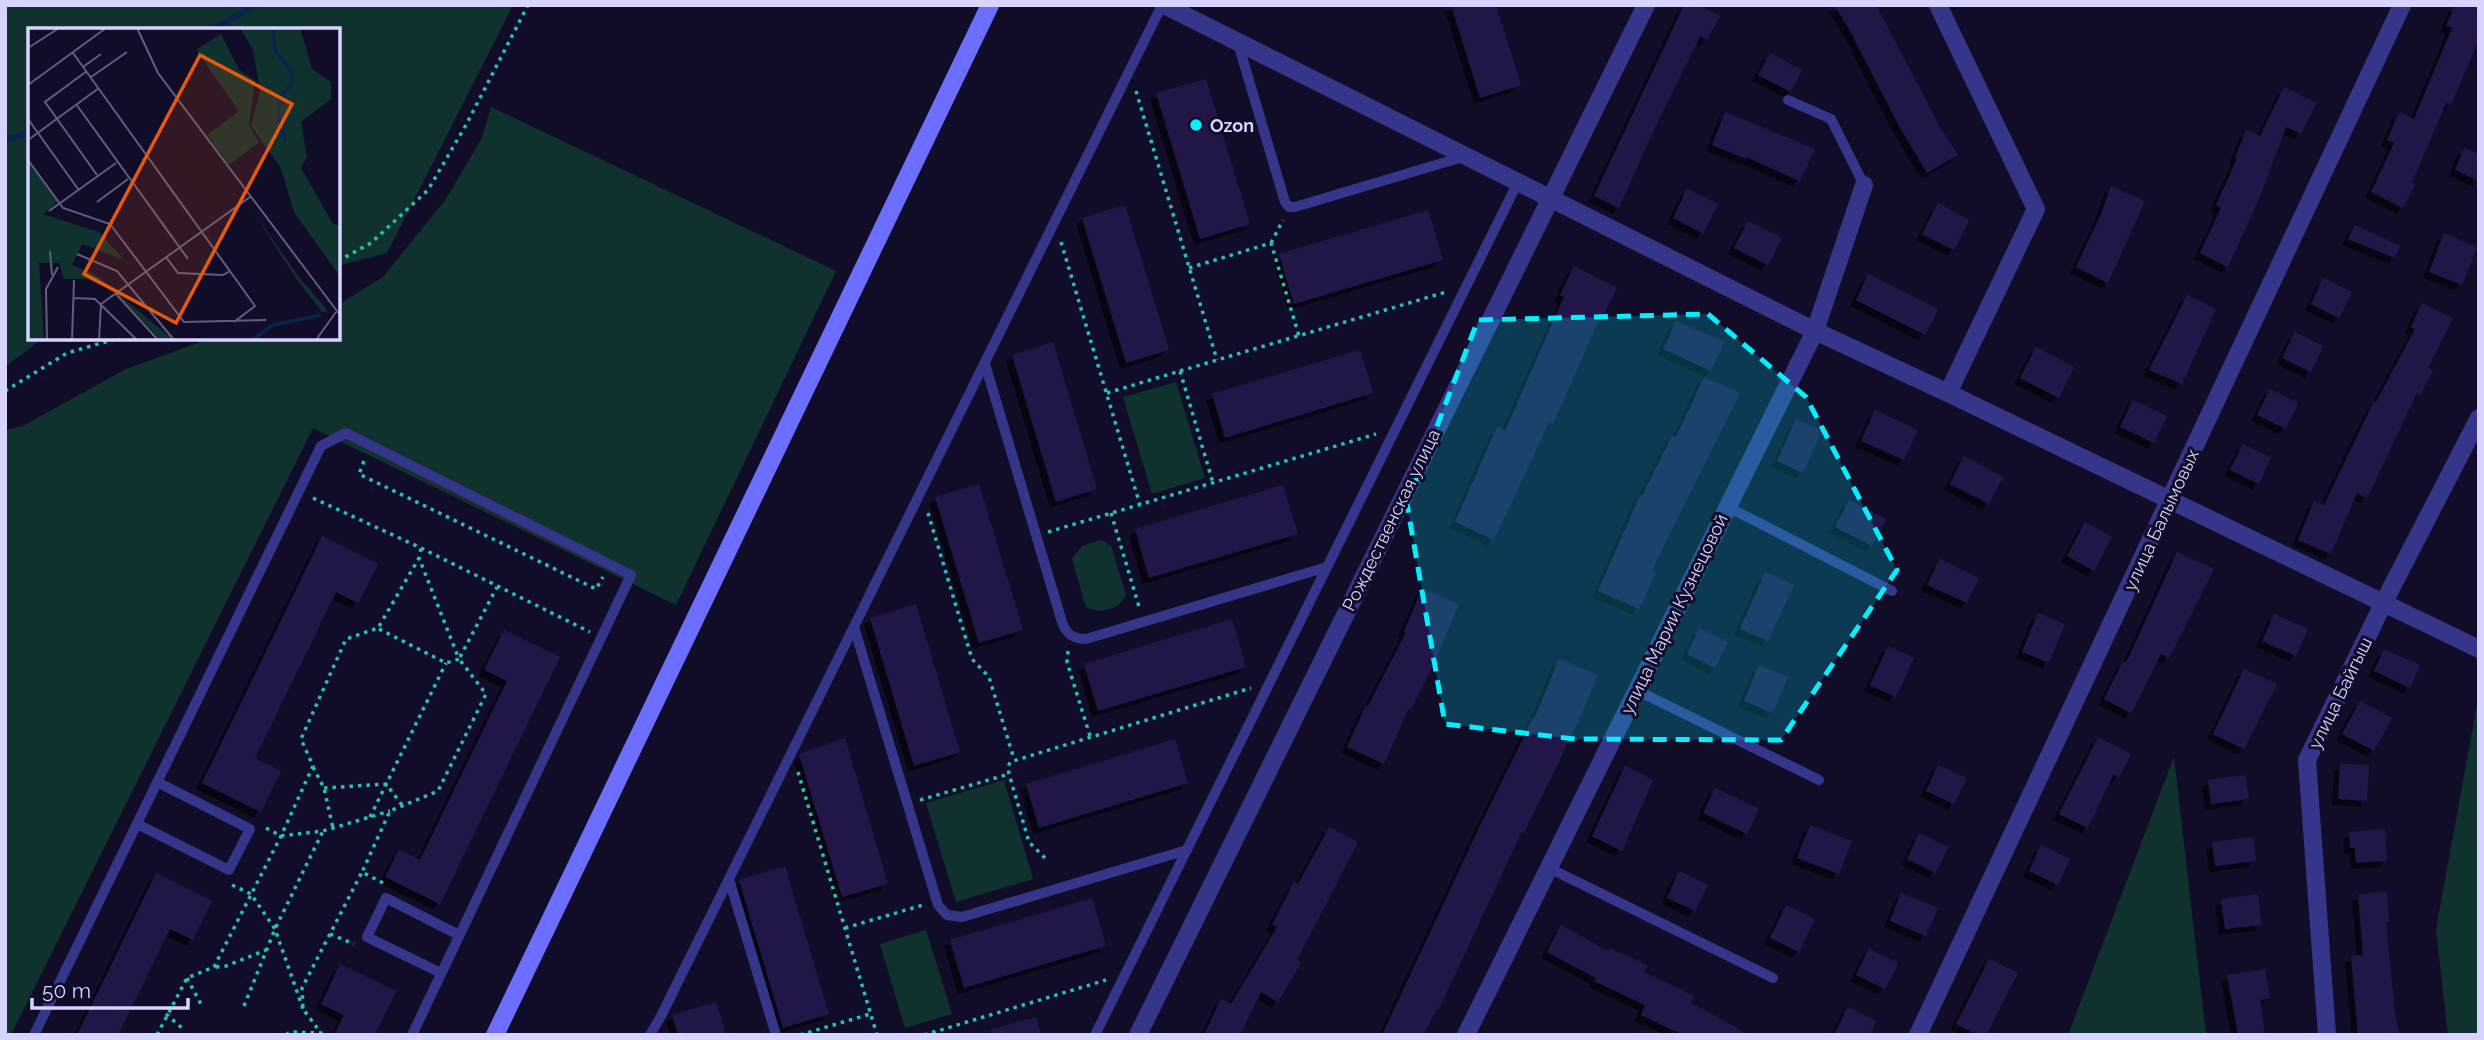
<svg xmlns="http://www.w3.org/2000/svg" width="2484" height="1040" font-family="Raleway,sans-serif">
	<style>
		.green { fill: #10322f }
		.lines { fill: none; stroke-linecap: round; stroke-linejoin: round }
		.stream { stroke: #08244c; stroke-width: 6 }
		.building { fill: #20184a; filter: url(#shadow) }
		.path { stroke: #26c1b1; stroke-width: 3.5; stroke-dasharray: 3.5 5; stroke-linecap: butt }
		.lane { stroke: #35368a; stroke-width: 10 }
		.street { stroke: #35368a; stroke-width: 18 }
		.secondary { stroke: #6b6eff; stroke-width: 18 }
		.marked { fill: #00f1ff; fill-opacity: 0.2; stroke: #00f1ff; stroke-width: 5; stroke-dasharray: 14 9; stroke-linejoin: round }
		.poi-dot { fill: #00f1ff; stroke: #110d28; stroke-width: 2.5 }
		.labels { text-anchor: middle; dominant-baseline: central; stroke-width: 6; stroke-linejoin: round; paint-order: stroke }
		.poi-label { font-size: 18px; font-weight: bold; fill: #d7d4ff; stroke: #110d28; text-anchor: start }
		.street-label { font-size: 18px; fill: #d7d4ff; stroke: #110d28 }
		.inset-river { fill: none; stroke: #08244c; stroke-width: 3.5 }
		.inset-road { fill: none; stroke: #605d7e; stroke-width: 2 }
		.view { fill: #e8590c; fill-opacity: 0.15; stroke: #e8590c; stroke-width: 3.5 }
		.inset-edge { fill: none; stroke: #d7d4ff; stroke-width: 3.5 }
	</style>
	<defs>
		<filter id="shadow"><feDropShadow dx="-6" dy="6" stdDeviation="0" flood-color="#0009"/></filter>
	</defs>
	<rect width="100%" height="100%" fill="#110d28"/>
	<g class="green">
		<path d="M5 5H513L387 253 338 266V30H30V338H55L38 342 5 367Z"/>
		<path d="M491 107 836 271 676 605 313 428 11 1035H5V430L23 426 126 369 212 338H338V305L383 277 446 199 482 138Z"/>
		<path d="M1176 382 1205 478 1152 494 1123 397Z"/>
		<path d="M1100 540 1111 545 1126 595C1120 609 1099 615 1086 607L1072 559 1082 546Z"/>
		<path d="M2479 694V1035H2448L2436 929Z"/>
		<path d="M2174 757 2206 1035H2068Z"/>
		<path d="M1004 780 1033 879 956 902 926 803Z"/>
		<path d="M926 930 952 1014 905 1028 880 944Z"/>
	</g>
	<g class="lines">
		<g class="stream">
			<path d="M211 30 247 10 252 5"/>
			<path d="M5 139 15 138 30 131"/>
		</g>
	</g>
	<g class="building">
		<path d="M1451 5H1496L1521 85 1480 98Z"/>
		<path d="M1684 5H1698L1720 16 1707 40 1700 36 1650 138 1619 208 1594 196Z"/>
		<path d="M1834 5H1876L1940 127 1958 155 1927 173 1899 126 1849 29Z"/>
		<path d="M2455 5H2479V39L2451 105 2446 103 2412 182 2415 184 2403 208 2371 192 2394 143 2387 140 2399 112 2414 119 2452 28 2446 26Z"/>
		<path d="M1770 53 1802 70 1791 92 1758 75Z"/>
		<path d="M1206 79 1250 224 1200 239 1156 93Z"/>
		<path d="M2284 87 2316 103 2301 134 2286 127 2261 194 2228 267 2200 253 2221 208 2216 205 2237 159 2235 158 2246 130 2260 136Z"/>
		<path d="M1725 112 1815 149 1800 181 1746 157V159L1712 145Z"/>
		<path d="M2464 148 2479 154V181L2455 170Z"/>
		<path d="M2111 186 2145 201 2108 283 2076 267 2101 214Z"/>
		<path d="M1687 189 1718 204 1703 233 1673 218Z"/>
		<path d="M1938 203 1969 220 1954 250 1922 234Z"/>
		<path d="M1125 205 1169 350 1126 363 1082 218Z"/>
		<path d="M1428 210 1443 260 1294 304 1279 254Z"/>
		<path d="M1748 221 1782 238 1768 265 1734 248Z"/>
		<path d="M2355 225 2400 246 2395 258 2348 239Z"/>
		<path d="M2444 233 2477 247 2462 285 2429 272Z"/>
		<path d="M1574 266 1617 288 1603 316 1601 315 1553 424 1549 423 1494 540 1455 522 1497 427 1505 431 1564 297 1560 295Z"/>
		<path d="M1868 274 1938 309 1925 335 1856 300Z"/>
		<path d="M2323 278 2352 292 2339 318 2311 304Z"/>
		<path d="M2187 295 2216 309 2182 384 2149 370Z"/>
		<path d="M2422 303 2453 319 2428 368 2433 371 2420 395 2417 393 2367 498 2357 493 2331 554 2298 540 2314 501 2324 505 2374 401 2376 402 2415 329 2411 327Z"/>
		<path d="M1676 321 1724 342 1711 371 1663 349Z"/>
		<path d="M2295 332 2323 346 2311 372 2282 358Z"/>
		<path d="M1053 342 1097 489 1056 502 1012 355Z"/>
		<path d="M2036 347 2074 367 2059 398 2020 378Z"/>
		<path d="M1360 350 1373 393 1225 438 1212 394Z"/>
		<path d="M1704 377 1740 393 1652 570 1656 572 1639 609 1598 591 1640 495 1642 496 1672 436 1676 437Z"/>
		<path d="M2270 389 2298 403 2286 429 2257 415Z"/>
		<path d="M2133 400 2167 416 2154 443 2120 427Z"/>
		<path d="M1875 410 1918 430 1904 460 1861 441Z"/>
		<path d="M1796 419 1822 431 1803 473 1777 461Z"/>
		<path d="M2243 444 2271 458 2259 484 2230 470Z"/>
		<path d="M1964 456 2003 477 1989 504 1950 484Z"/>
		<path d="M979 484 1023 630 979 643 935 497Z"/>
		<path d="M1283 485 1298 534 1149 578 1135 529Z"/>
		<path d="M1849 500 1886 519 1872 546 1835 527Z"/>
		<path d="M2085 522 2112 537 2094 571 2067 556Z"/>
		<path d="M322 536 378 564 358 603 336 592 255 758 281 771 261 812 202 783Z"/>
		<path d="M2177 552 2214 569 2169 658 2161 654 2131 713 2104 699 2123 661 2126 663Z"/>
		<path d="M1940 559 1979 578 1967 603 1927 585Z"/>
		<path d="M1765 572 1794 585 1768 641 1740 629Z"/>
		<path d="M1422 589 1459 604 1434 663 1411 709 1409 708 1384 764 1347 747 1366 705 1368 706 1406 632 1404 631Z"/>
		<path d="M916 604 960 752 914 766 870 618Z"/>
		<path d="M2038 613 2065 624 2049 663 2022 652Z"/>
		<path d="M2274 614 2308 629 2296 656 2262 641Z"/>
		<path d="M1232 619 1246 667 1098 711 1084 664Z"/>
		<path d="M1699 628 1728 642 1715 668 1687 654Z"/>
		<path d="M504 630 560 657 440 904 385 877 399 850 420 860 507 681 484 670Z"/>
		<path d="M1888 646 1914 658 1896 697 1870 685Z"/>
		<path d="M2384 649 2420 665 2410 688 2374 671Z"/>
		<path d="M1559 659 1598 675 1579 720 1524 833 1522 831 1439 1009H1437L1423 1035H1382L1477 832 1534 716 1535 717Z"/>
		<path d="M1759 665 1788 677 1773 713 1744 701Z"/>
		<path d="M2244 669 2277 684 2244 749 2213 734Z"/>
		<path d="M2360 701 2392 718 2374 751 2342 734Z"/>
		<path d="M2098 737 2131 754 2119 777 2113 775 2088 828 2059 814Z"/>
		<path d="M845 738 888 884 842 897 799 754Z"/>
		<path d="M1175 739 1188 783 1039 828 1026 784Z"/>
		<path d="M2340 764 2369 765 2367 801 2338 799Z"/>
		<path d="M1938 765 1967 778 1954 804 1926 791Z"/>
		<path d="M1625 766 1653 780 1622 851 1592 836Z"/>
		<path d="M2245 775 2249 799 2211 804 2208 780Z"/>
		<path d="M1715 788 1759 809 1747 834 1703 813Z"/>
		<path d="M1810 825 1852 841 1839 874 1797 858Z"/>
		<path d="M1329 827 1358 842 1297 960 1301 963 1278 1002 1261 992 1240 1035H1204L1221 999 1231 1004 1277 927 1272 925 1294 882 1298 884Z"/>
		<path d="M2385 829 2387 861 2356 863 2355 848H2350L2349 832Z"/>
		<path d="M1919 833 1948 847 1936 873 1907 859Z"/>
		<path d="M2253 837 2256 861 2215 866 2212 842Z"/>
		<path d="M2041 845 2070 859 2058 885 2029 871Z"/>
		<path d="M785 866 829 1014 783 1028 739 880Z"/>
		<path d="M1679 871 1708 885 1695 911 1667 898Z"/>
		<path d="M156 873 212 901 193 940 170 929 118 1035H77Z"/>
		<path d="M2387 892 2389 922H2386L2395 1013 2399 1035H2358L2351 956 2363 955 2358 894Z"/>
		<path d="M1901 893 1938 908 1926 936 1890 921Z"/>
		<path d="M2258 894 2262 925 2225 929 2221 899Z"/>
		<path d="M1092 898 1106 946 964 988 950 940Z"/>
		<path d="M1786 905 1815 919 1799 952 1770 938Z"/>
		<path d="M1561 925 1608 951 1609 948 1647 965 1644 972 1694 996 1691 1003 1750 1035H1683L1641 1015 1645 1005 1594 981 1596 978 1547 952Z"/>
		<path d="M1869 949 1898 963 1885 989 1856 975Z"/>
		<path d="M1989 959 2018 973 1986 1035H1978L1956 1024Z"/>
		<path d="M340 964 396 991 375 1035H334L344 1015 321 1004Z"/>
		<path d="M2265 969 2270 998 2260 1000 2265 1035H2238L2227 975Z"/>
		<path d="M716 1002 726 1035H678L672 1015Z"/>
		<path d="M1848 1007 1876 1021 1870 1035H1834Z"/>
		<path d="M1036 1017 1041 1035H991L990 1030Z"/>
	</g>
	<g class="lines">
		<g class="path">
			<path d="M1136 91 1217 360"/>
			<path d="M1061 242 1140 505"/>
			<path d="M1271 243 1283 220"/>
			<path d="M338 261 371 243 428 190 466 125 528 5"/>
			<path d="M1189 268 1271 243 1299 336"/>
			<path d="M1180 371 1446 292"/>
			<path d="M5 391 67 353 119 338"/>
			<path d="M1107 393 1180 371 1213 483"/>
			<path d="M364 461 359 474 596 589 603 577"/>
			<path d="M313 498 421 548 590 632"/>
			<path d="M928 513 972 659 989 677 1014 759"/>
			<path d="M1111 513 1140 610"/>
			<path d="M1048 532 1376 434"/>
			<path d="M379 629 446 663 459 659 419 558"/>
			<path d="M1068 651 1067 662 1090 736"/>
			<path d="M313 767 324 788 333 828"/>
			<path d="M798 772 877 1035"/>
			<path d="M324 788 386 784 402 805"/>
			<path d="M920 800 1009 774"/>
			<path d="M370 817 446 663"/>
			<path d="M266 828 281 836 323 831 390 811"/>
			<path d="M1045 858 1029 842 1009 774 1008 768 1010 762 1251 688"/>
			<path d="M383 883 362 872 390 811 438 791 486 694 459 659 497 587"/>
			<path d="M232 885 251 894 275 929 303 1009"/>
			<path d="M845 928 923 905"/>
			<path d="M330 934 354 944"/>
			<path d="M216 967 226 966 266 950"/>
			<path d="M187 978 203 1008"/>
			<path d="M244 1006 275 929 323 831"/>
			<path d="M166 1014 182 1028"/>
			<path d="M157 1035 187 978 214 967 281 836 313 766 301 739 346 639 378 628 419 558 421 548"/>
			<path d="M286 1035 290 1032 321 1033"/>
			<path d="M320 1035 321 1033 303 1009 302 988 362 872"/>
			<path d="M800 1035 870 1014"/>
			<path d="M924 1035 1106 980"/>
		</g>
		<g class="lane">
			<path d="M1238 43 1285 202 1289 207H1295L1466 156"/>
			<path d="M1788 100 1831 119 1864 185"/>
			<path d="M985 364 1062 622C1066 634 1073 639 1086 639L1327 567"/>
			<path d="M1728 507 1892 591"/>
			<path d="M854 627 938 905 947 915 962 917 1187 850"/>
			<path d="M1636 690 1819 780"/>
			<path d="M137 824 229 870 250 829 157 782"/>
			<path d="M1549 868 1773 978"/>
			<path d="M729 879 776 1035"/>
			<path d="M441 973 367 937 386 898 459 935"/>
			<path d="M34 1035 321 446 346 433 631 575 412 1035"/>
			<path d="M650 1035 661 1016 1162 5"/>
			<path d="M1095 1035 1518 182"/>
		</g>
		<g class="street">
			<path d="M1164 5 1815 331 1948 393 2479 649"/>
			<path d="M1938 5 2036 209 1948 393"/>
			<path d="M1138 1035 1646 5"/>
			<path d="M1466 1035 1815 331 1864 185"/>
			<path d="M1918 1035 2402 5"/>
			<path d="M2327 1035 2307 760 2384 602 2479 418"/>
		</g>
		<path class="secondary" d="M495 1035 990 5"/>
	</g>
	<path class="marked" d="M1708 314 1806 397 1897 570 1781 740 1575 739 1445 724 1407 504 1478 320Z"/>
	<circle class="poi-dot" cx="1196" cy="125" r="7"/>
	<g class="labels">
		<g class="poi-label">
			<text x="1210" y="125">Ozon</text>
		</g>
		<g class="street-label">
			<text transform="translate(1391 520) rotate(-64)">Рождественская улица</text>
			<text transform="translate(2161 520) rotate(-65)">улица Балымовых</text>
			<text transform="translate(1674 614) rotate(-64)">улица Марии Кузнецовой</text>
			<text transform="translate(2340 693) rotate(-64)">улица Байгыш</text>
		</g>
	</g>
	<g transform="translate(28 28)">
		<rect width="312" height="312" fill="#110d28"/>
		<path d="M212 0H272L284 41 303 54V71L273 94 279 129 273 140 305 196 311 197V247L266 184 253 140 223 98 232 63 225 22ZM193 6 211 42 227 52 221 97 231 114 201 137 179 107 211 83 168 22ZM0 130 31 173 15 186 71 204 96 232 54 216 44 237 68 247 144 311H132L86 263 58 251H36L31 235H11L16 311H0ZM219 174 270 248 300 283 294 284 268 250Z" fill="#10322f"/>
		<path class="inset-river" d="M245 0 247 23 264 43V55L251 71V97L258 113M224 312 245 297 293 287"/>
		<path class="inset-road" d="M109 0 130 45 312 287M0 20 31 0M45 25 227 278 206 294M55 39 73 26M59 43 17 74 69 147M63 49 99 24M0 57 78 0M48 76 160 231M0 91 50 161M0 112 71 60M0 132 35 180 82 196 156 294 238 292M69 174 100 151M21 183 88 135M22 223 24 247M49 226 89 243 146 312M138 229 150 245 195 247 202 243M88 266 130 312M46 270 67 271 109 312M73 276 222 169M19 312 18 261 30 239M44 312 46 252M71 312 73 276M288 312 308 284"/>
		<path class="view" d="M172 27 264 76 148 295 56 246Z"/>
		<rect width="312" height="312" class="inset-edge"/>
	</g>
	<rect width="2484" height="1040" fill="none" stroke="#d7d4ff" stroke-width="14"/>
	<path d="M32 998v10h156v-10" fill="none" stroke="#d7d4ff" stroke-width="3.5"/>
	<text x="42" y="998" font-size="21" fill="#d7d4ff" stroke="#110d28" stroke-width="5" paint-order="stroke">50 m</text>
</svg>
